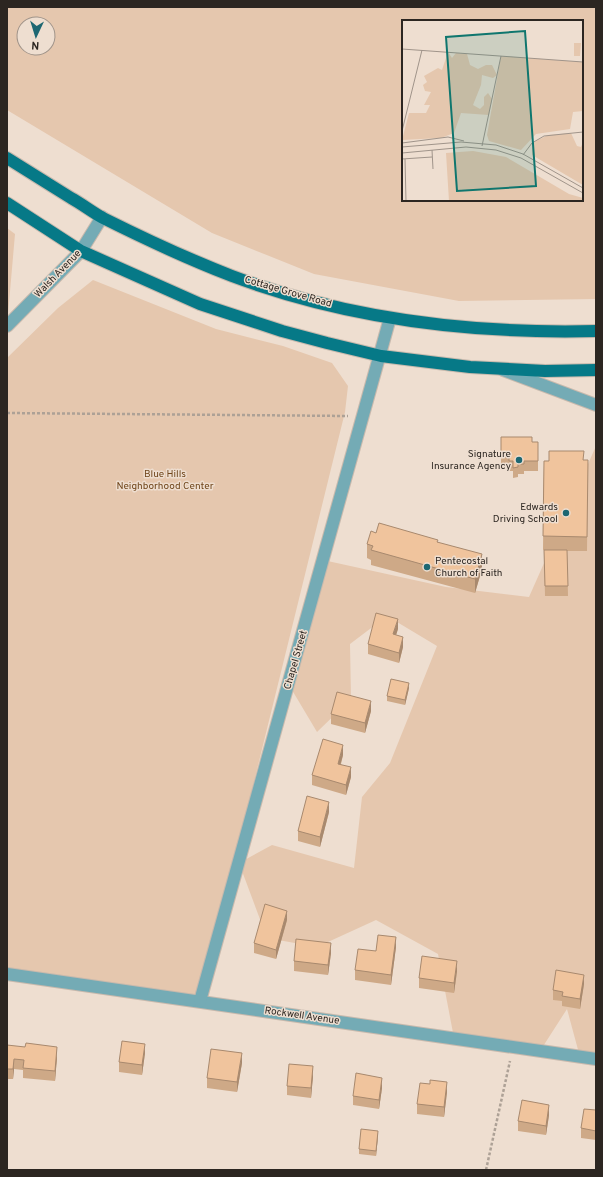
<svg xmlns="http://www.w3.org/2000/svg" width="603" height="1177" font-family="Overpass,sans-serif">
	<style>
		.green { fill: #e5c7ae; fill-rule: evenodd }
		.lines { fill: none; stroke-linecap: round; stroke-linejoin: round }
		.minor-casing { stroke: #c7b9ad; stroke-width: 14 }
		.tertiary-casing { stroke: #c7b9ad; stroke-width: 14 }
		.primary-casing { stroke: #c7b9ad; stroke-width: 14 }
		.path { stroke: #ada196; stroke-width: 2.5; stroke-dasharray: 3 2; stroke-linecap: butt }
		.minor { stroke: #74abb5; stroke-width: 12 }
		.tertiary { stroke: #74abb5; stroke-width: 12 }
		.primary { stroke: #067987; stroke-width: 12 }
		.wall { fill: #cea987 }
		.shaded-wall { fill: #a8896e }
		.building { fill: #f0c49d; stroke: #a8896e }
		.poi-dot { fill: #1d6772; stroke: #eeded0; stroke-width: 1.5 }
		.labels { text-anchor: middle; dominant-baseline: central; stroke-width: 3; stroke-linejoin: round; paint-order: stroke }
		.street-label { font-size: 10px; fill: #2c2621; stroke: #eeded0 }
		.poi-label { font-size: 10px; fill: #2c2621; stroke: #eeded0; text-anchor: end }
		.park-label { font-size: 10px; fill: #70461b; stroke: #eeded0 }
		.inset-road { fill: none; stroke: #a0948a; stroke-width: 1 }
		.view { fill: #0f766e; fill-opacity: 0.15; stroke: #0f766e; stroke-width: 2 }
		.inset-edge { fill: none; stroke: #2c2621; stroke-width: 2 }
	</style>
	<rect width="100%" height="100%" fill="#eeded0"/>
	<g class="green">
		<path d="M7 7H596V299L459 301 314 274 212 233 7 110ZM403 21H582V200H403ZM24 24H48V48H24Z"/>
		<path d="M7 228 15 234 7 326Z"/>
		<path d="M93 280 216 329 283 346 332 363 348 386 345 412 200 1001 7 974V358L58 308Z"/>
		<path d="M596 446V1059L580 1057 567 1009 540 1051 454 1038 438 954 376 920 317 947 267 938 239 863 272 845 354 868 362 797 390 763 437 646 387 616 350 644 351 699 317 732 289 685 323 560 446 587 529 597Z"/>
	</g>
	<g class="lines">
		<g class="minor-casing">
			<g id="minor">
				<path d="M503 370 596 405"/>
				<path d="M7 974 596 1059"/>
				<path d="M200 1001 390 318"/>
			</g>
		</g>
		<g class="tertiary-casing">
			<path id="tertiary" d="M7 326 81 251 102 217"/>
		</g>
		<g class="primary-casing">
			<g id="primary">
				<path d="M7 158C28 171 50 185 71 198 82 204 92 212 103 218 145 239 188 259 232 276 347 319 473 334 596 331"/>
				<path d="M7 203 81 251 200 304 282 331 327 343 381 356 470 367 545 371 596 370"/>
			</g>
		</g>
		<g class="path">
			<path d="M7 413 348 416"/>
			<path d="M486 1170 510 1061"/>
		</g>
		<use href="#minor" class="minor"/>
		<use href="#tertiary" class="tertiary"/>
		<use href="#primary" class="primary"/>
	</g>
	<g class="wall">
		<path d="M501 437 532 442H538V471H524V474H518V477L513 478V471H509V467H501Z"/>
		<path d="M588 460 587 551H567L568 596H545L544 550H546H543L544 461Z"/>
		<path d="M376 533 438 542 482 569 475 593 371 565V560L367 558V544Z"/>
		<path d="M398 629 396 635 403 647 399 663 368 654V644Z"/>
		<path d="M409 688 405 705 387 701V696Z"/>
		<path d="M371 711 365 733 331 724V714Z"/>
		<path d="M343 755 341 764 351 777 346 795 312 785V775Z"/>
		<path d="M329 812 320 847 298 841V831Z"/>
		<path d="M287 920 276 959 254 953V943Z"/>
		<path d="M396 947 391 985 355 980V970Z"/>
		<path d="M331 953 328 975 294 971V961Z"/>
		<path d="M457 971 454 993 419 988V978Z"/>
		<path d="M584 984 580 1009 562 1006V1001L553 1000V990Z"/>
		<path d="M7 1045 57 1057 55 1081 23 1078V1070L14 1069 13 1079H7Z"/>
		<path d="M145 1053 142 1075 119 1072V1062Z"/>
		<path d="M242 1063 237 1092 207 1088V1078Z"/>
		<path d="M313 1076 311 1098 287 1095V1086Z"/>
		<path d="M382 1088 379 1109 353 1105V1096Z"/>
		<path d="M447 1092 444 1117 417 1114V1104Z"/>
		<path d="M596 1110V1140L581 1138V1128Z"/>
		<path d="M549 1115 546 1135 518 1131V1121Z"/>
		<path d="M378 1136 376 1156 359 1154V1149Z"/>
	</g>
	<g class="shaded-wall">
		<path d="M482 554V569L475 593V579Z"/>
		<path d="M398 619V629L393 644V634Z"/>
		<path d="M403 637V647L399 663V653Z"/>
		<path d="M409 683V688L405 705V700Z"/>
		<path d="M371 701V711L365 733V723Z"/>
		<path d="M343 745V755L338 773V764Z"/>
		<path d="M351 767V777L346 795V785Z"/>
		<path d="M329 802V812L320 847V837Z"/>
		<path d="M287 911V920L276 959V950Z"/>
		<path d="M396 937V947L391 985V975Z"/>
		<path d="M331 943V953L328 975V965Z"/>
		<path d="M457 961V971L454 993V983Z"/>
		<path d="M584 975V984L580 1009V999Z"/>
		<path d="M145 1044V1053L142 1075V1065Z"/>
		<path d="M57 1047V1057L55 1081V1071Z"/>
		<path d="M242 1053V1063L237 1092V1082Z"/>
		<path d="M14 1059V1069L13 1079V1069Z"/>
		<path d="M313 1066V1076L311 1098V1088Z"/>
		<path d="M382 1078V1088L379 1109V1100Z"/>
		<path d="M447 1082V1092L444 1117V1107Z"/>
		<path d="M549 1105V1115L546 1135V1126Z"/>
		<path d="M378 1131V1136L376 1156V1151Z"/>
	</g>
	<g class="building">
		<path d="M501 437H532V442H538V461H524V464H518V467L513 468V461H509V457H501Z"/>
		<path d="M549 451H584L583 460H588L587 537 543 536 544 461H549Z"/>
		<path d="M379 523 438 540 437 542 482 554 475 579 371 550 373 546 367 544 371 531 376 533Z"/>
		<path d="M544 550H567L568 586H545Z"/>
		<path d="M376 613 398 619 393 634 403 637 399 653 368 644Z"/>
		<path d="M391 679 409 683 405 700 387 696Z"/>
		<path d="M337 692 371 701 365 723 331 714Z"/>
		<path d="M323 739 343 745 338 764 351 767 346 785 312 775Z"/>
		<path d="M307 796 329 802 320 837 298 831Z"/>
		<path d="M265 904 287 911 276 950 254 943Z"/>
		<path d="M378 935 396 937 391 975 355 970 358 949 376 951Z"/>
		<path d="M296 939 331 943 328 965 294 961Z"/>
		<path d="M422 956 457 961 454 983 419 978Z"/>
		<path d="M556 970 584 975 580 999 562 996 563 992 553 990Z"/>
		<path d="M122 1041 145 1044 142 1065 119 1062Z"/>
		<path d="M26 1043 57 1047 55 1071 23 1068 24 1060 14 1059 13 1069H7V1045L25 1047Z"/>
		<path d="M211 1049 242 1053 237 1082 207 1078Z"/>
		<path d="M289 1064 313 1066 311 1088 287 1086Z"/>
		<path d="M356 1073 382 1078 379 1100 353 1096Z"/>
		<path d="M430 1080 447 1082 444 1107 417 1104 420 1083 430 1084Z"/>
		<path d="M522 1100 549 1105 546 1126 518 1121Z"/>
		<path d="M584 1109 596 1110V1131L581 1128Z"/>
		<path d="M361 1129 378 1131 376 1151 359 1149Z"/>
	</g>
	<g class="poi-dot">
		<circle cx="519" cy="460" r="4"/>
		<circle cx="566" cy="513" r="4"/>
		<circle cx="427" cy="567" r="4"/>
	</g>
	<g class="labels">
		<g class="street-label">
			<text transform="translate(58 274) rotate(-46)">Walsh Avenue</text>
			<text transform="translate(288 292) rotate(16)">Cottage Grove Road</text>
			<text transform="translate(296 660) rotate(-74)">Chapel Street</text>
			<text transform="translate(302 1016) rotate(8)">Rockwell Avenue</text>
		</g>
		<g class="poi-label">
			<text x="511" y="454">Signature<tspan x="511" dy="12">Insurance Agency</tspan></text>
			<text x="558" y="507">Edwards<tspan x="558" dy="12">Driving School</tspan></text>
			<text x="435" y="561" text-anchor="start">Pentecostal<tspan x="435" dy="12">Church of Faith</tspan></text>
		</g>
		<g class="park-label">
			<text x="165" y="474">Blue Hills<tspan x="165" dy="12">Neighborhood Center</tspan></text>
		</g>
	</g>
	<g transform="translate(402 20)">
		<rect width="181" height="181" fill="#eeded0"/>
		<path d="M172 23H179L178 36H172ZM46 32 50 38 54 33 65 34 68 45 76 49 84 45H90L95 55 91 58 80 55 79 65 71 85 78 89 82 85V77L86 73 90 79 87 95 59 93 52 113 39 118 0 120 7 93H24L28 85H22L29 72 23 71 21 65 25 62 22 56 36 48 40 50ZM99 36 181 42V91L171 92 168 109 134 114 119 130 87 121 85 115ZM169 113 175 126 179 127 181 122V165L130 135V123L146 115ZM71 131 104 137 167 174 181 178V181H47L44 133Z" fill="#e5c7ae"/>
		<path class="inset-road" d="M0 29 181 42M0 111 20 30M0 123 46 117 62 121M80 126 99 36M0 127 59 122 94 125 121 134 181 168M30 130 31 149M0 133 64 127 94 130 119 138 181 173M121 135 130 123 142 116 181 112M0 139 30 137M3 139 4 181"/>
		<path class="view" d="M123 11 134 166 55 171 44 17Z"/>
		<rect width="181" height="181" class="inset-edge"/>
	</g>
	<rect width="603" height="1177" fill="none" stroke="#2c2621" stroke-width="16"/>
	<g transform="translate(36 36) rotate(184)"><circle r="19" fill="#eeded0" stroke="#a0948a"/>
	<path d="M0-3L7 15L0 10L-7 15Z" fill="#1d6772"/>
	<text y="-6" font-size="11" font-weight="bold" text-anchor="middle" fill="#2c2621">N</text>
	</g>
</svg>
